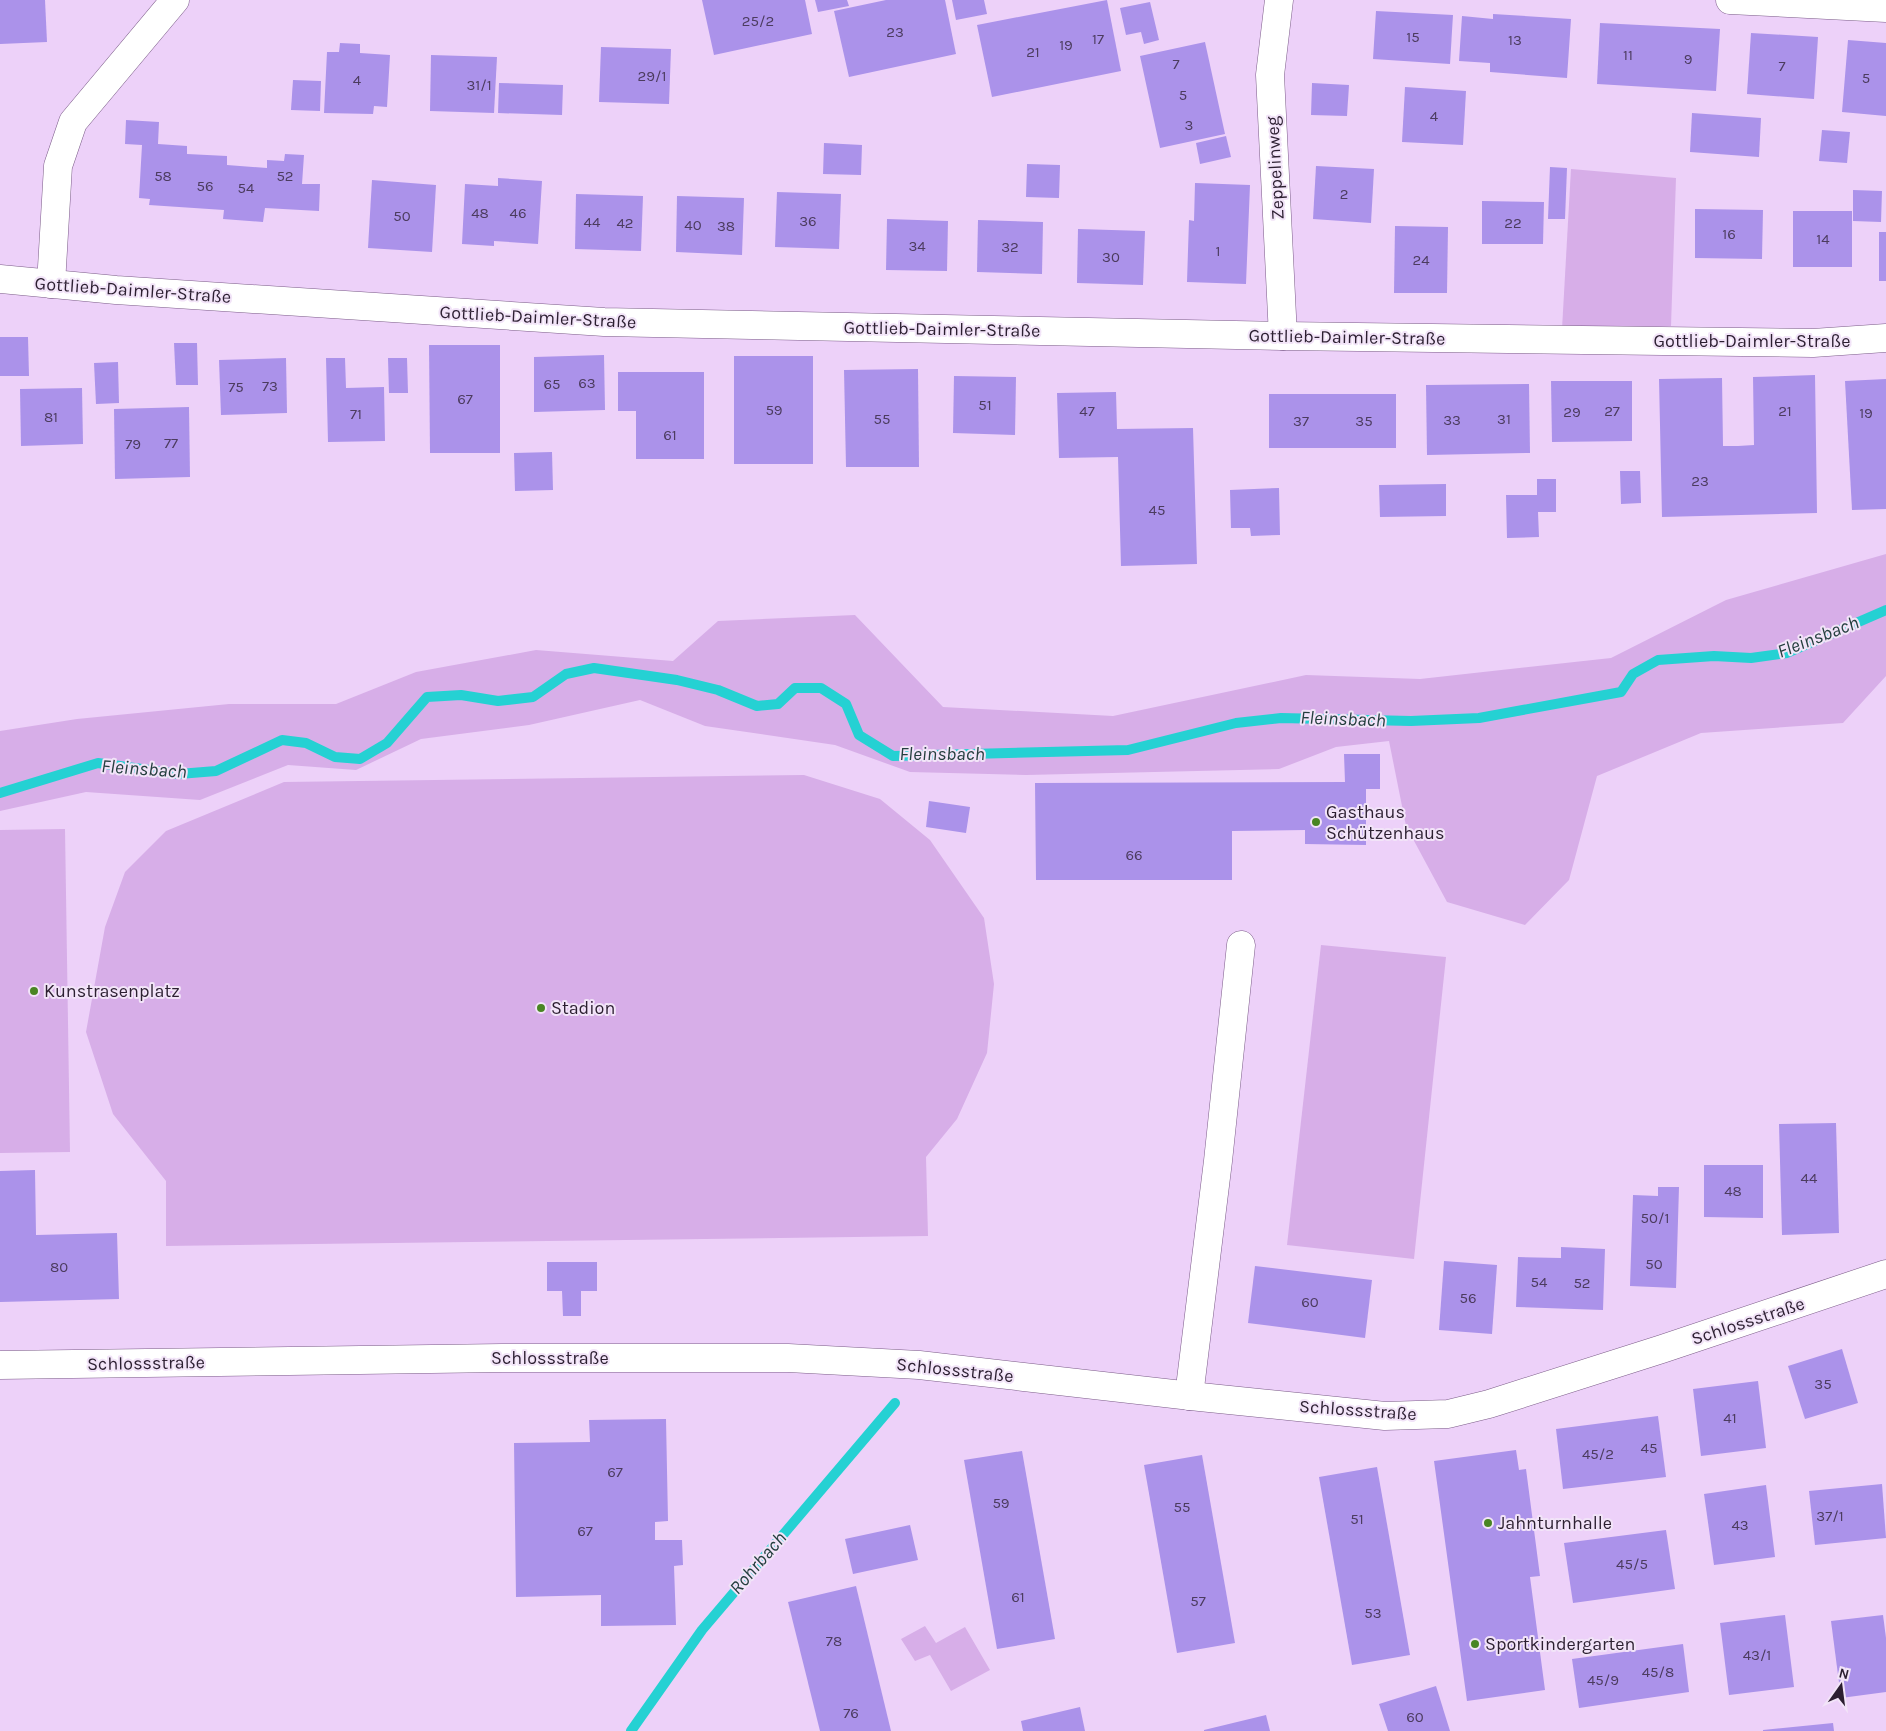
<svg xmlns="http://www.w3.org/2000/svg" width="1886" height="1731" font-family="Karla,sans-serif">
	<style>
		.green { fill: #d7aee8 }
		.lines { fill: none; stroke-linecap: round; stroke-linejoin: round }
		.stream { stroke: #25d1d3; stroke-width: 10 }
		.building { fill: #ab92ea }
		.minor-casing { stroke: #7b5c88; stroke-width: 29 }
		.minor { stroke: #fff; stroke-width: 28 }
		.poi-dot { fill: #498523; stroke: #f2e4f8; stroke-width: 2 }
		.labels { text-anchor: middle; dominant-baseline: central; stroke-width: 4; stroke-linejoin: round; paint-order: stroke }
		.number-label { font-size: 15px; fill: #4c3c5f }
		.street-label { font-size: 18px; fill: #2c1f31; stroke: #f2e4f8 }
		.poi-label { font-size: 18px; fill: #2c1f31; stroke: #f2e4f8; text-anchor: start }
		.water-label { font-size: 19px; font-style: italic; fill: #243e3e; stroke: #f2e4f8 }
	</style>
	<rect width="100%" height="100%" fill="#edd1f9"/>
	<g class="green">
		<path d="M1571 169 1676 178 1671 326 1562 329Z"/>
		<path d="M1886 554V676L1843 723 1701 733 1597 776 1569 880 1525 925 1447 902 1406 826 1389 741 1336 747 1279 769 1026 775 910 772 835 745 705 726 640 700 529 725 421 739 356 770 288 765 200 800 86 792 0 811V731L77 719 229 704H336L416 672 536 650 673 661 718 621 855 615 943 707 1113 716 1306 675 1420 679 1611 658 1726 600Z"/>
		<path d="M804 775 880 799 930 840 984 918 994 984 987 1053 957 1119 926 1157 928 1236 166 1246V1181L113 1114 86 1032 105 927 125 872 166 831 284 782Z"/>
		<path d="M65 829 70 1152 0 1153V830Z"/>
		<path d="M1321 945 1446 957 1414 1259 1287 1245Z"/>
		<path d="M925 1626 936 1643 965 1627 990 1670 951 1691 930 1655 915 1661 901 1639Z"/>
	</g>
	<g class="lines">
		<g class="stream">
			<path d="M0 793 98 763 179 774 216 771 282 740 306 743 335 757 360 759 387 743 427 697 461 695 498 701 533 697 566 674 594 668 677 680 718 690 757 706 778 704 795 688H821L846 704 859 735 893 756 1128 750 1236 723 1281 718 1411 721 1479 718 1621 692 1633 674 1658 660 1714 656 1751 658 1787 653 1886 610"/>
			<path d="M631 1731 702 1630 895 1403"/>
		</g>
	</g>
	<g class="building">
		<path d="M0 0H45L47 42 0 44Z"/>
		<path d="M702 0H805L812 34 714 55Z"/>
		<path d="M815 0H847L849 6 818 12Z"/>
		<path d="M886 0H945L956 54 849 77 834 11Z"/>
		<path d="M952 0H984L987 14 956 20Z"/>
		<path d="M1107 0 1121 71 992 97 977 25Z"/>
		<path d="M1150 2 1159 40 1144 44 1141 32 1126 35 1120 8Z"/>
		<path d="M1376 11 1453 15 1450 64 1373 59Z"/>
		<path d="M1493 14 1571 19 1567 78 1490 72V63L1459 61 1462 16 1493 19Z"/>
		<path d="M1600 23 1720 29 1716 91 1597 84Z"/>
		<path d="M1751 33 1818 37 1814 99 1747 94Z"/>
		<path d="M1848 40 1886 43V116L1842 112Z"/>
		<path d="M1205 42 1225 134 1160 148 1140 56Z"/>
		<path d="M340 43 360 44V53L390 55 387 107 374 106 373 114 324 113 327 52H339Z"/>
		<path d="M601 47 671 49 669 104 599 102Z"/>
		<path d="M431 55 497 57 494 113 430 111Z"/>
		<path d="M293 80 321 81 320 111 291 110Z"/>
		<path d="M499 83 563 85 562 115 498 113Z"/>
		<path d="M1312 83 1349 85 1347 116 1311 115Z"/>
		<path d="M1405 87 1466 91 1463 145 1402 142Z"/>
		<path d="M1692 113 1761 118 1759 157 1690 152Z"/>
		<path d="M126 120 159 122 158 144 187 146V154L227 156V165L267 168V160L284 161 285 154 304 155 302 184H320L319 211 265 208 263 222 223 219 224 210 149 205 150 199 139 198 142 145 125 144Z"/>
		<path d="M1822 130 1850 132 1847 163 1819 161Z"/>
		<path d="M1226 136 1231 157 1200 164 1196 143Z"/>
		<path d="M824 143 862 145 861 175 823 174Z"/>
		<path d="M1027 164 1060 165 1059 198 1026 197Z"/>
		<path d="M1316 166 1374 169 1371 223 1313 219Z"/>
		<path d="M1550 167 1567 168 1565 219H1548Z"/>
		<path d="M498 178 542 181 538 244 494 241V246L462 244 465 184 498 186Z"/>
		<path d="M372 180 436 185 432 252 368 248Z"/>
		<path d="M1195 183 1250 185 1246 284 1187 282 1189 220 1194 221Z"/>
		<path d="M1853 190 1882 191 1881 222 1853 221Z"/>
		<path d="M777 192 841 194 839 249 775 247Z"/>
		<path d="M576 194 643 196 641 251 575 249Z"/>
		<path d="M677 196 744 198 742 255 676 252Z"/>
		<path d="M1482 201 1544 202 1543 244H1482Z"/>
		<path d="M1695 209 1763 210 1762 259 1695 258Z"/>
		<rect x="1793" y="211" width="59" height="56"/>
		<path d="M887 219 948 221 947 271 886 270Z"/>
		<path d="M978 220 1043 222 1042 274 977 272Z"/>
		<path d="M1395 226 1448 227 1447 293H1394Z"/>
		<path d="M1078 229 1145 231 1143 285 1077 283Z"/>
		<rect x="1879" y="232" width="7" height="49"/>
		<path d="M0 337H28L29 376H0Z"/>
		<path d="M174 343H197L198 385H176Z"/>
		<path d="M429 345H500V453H430Z"/>
		<path d="M604 355 605 410 534 412V357Z"/>
		<rect x="734" y="356" width="79" height="108"/>
		<path d="M286 358 287 413 221 415 219 360Z"/>
		<path d="M326 358H345L346 388 384 387 385 441 328 442Z"/>
		<path d="M388 358H407L408 393H389Z"/>
		<path d="M118 362 119 403 96 404 94 363Z"/>
		<path d="M918 369 919 467H846L844 370Z"/>
		<path d="M618 372H704V459H636V411H618Z"/>
		<path d="M1815 375 1817 513 1662 517 1659 379 1722 378 1723 446H1738L1754 445 1753 377Z"/>
		<path d="M954 376 1016 377 1015 435 953 433Z"/>
		<path d="M1886 379V509L1852 510 1845 381Z"/>
		<path d="M1551 381H1632V441L1552 442Z"/>
		<path d="M1529 384 1530 453 1427 455 1426 385Z"/>
		<path d="M82 388 83 444 21 446 20 389Z"/>
		<path d="M1116 392 1117 429 1193 428 1197 564 1121 566 1118 457 1059 458 1057 393Z"/>
		<rect x="1269" y="394" width="127" height="54"/>
		<path d="M189 407 190 477 115 479 114 409Z"/>
		<path d="M552 452 553 490 515 491 514 453Z"/>
		<path d="M1620 471H1640L1641 503 1621 504Z"/>
		<path d="M1537 479H1556V512H1538L1539 537 1507 538 1506 495H1537Z"/>
		<path d="M1446 484V516L1380 517 1379 485Z"/>
		<path d="M1279 488 1280 535 1251 536 1250 528H1231L1230 490Z"/>
		<path d="M1344 754H1380V789H1366V845L1305 844V830L1232 831V880H1036L1035 783 1345 782Z"/>
		<path d="M929 801 970 807 966 833 926 827Z"/>
		<path d="M1836 1123 1839 1233 1782 1235 1779 1124Z"/>
		<path d="M1704 1165H1763V1218L1704 1217Z"/>
		<path d="M35 1170 36 1235 117 1233 119 1299 0 1302V1171Z"/>
		<path d="M1658 1187H1679L1676 1288 1630 1286 1633 1195 1658 1196Z"/>
		<path d="M1561 1247 1605 1249 1603 1310 1516 1307 1518 1257 1561 1258Z"/>
		<path d="M1444 1261 1497 1265 1492 1334 1439 1330Z"/>
		<path d="M547 1262H597V1291H581V1316H563L562 1291H547Z"/>
		<path d="M1255 1266 1372 1280 1365 1338 1248 1323Z"/>
		<path d="M1842 1349 1858 1403 1805 1419 1788 1366Z"/>
		<path d="M1758 1381 1766 1448 1701 1456 1693 1389Z"/>
		<path d="M1658 1416 1666 1477 1563 1489 1556 1429Z"/>
		<path d="M666 1419 668 1521 655 1522V1540H682L683 1565 674 1566 676 1625 601 1626V1595L516 1597 514 1443 590 1442 589 1420Z"/>
		<path d="M1516 1450 1519 1470 1526 1469 1540 1576 1530 1577 1545 1690 1467 1701 1434 1461Z"/>
		<path d="M1022 1451 1055 1639 997 1649 964 1460Z"/>
		<path d="M1202 1455 1235 1643 1177 1653 1144 1465Z"/>
		<path d="M1377 1467 1410 1655 1352 1665 1319 1477Z"/>
		<path d="M1882 1484 1886 1538 1815 1545 1809 1491Z"/>
		<path d="M1766 1485 1775 1557 1714 1565 1704 1494Z"/>
		<path d="M910 1525 918 1560 853 1574 845 1539Z"/>
		<path d="M1666 1530 1675 1589 1573 1603 1564 1543Z"/>
		<path d="M856 1586 891 1731H820L788 1602Z"/>
		<path d="M1785 1615 1794 1687 1729 1695 1720 1623Z"/>
		<path d="M1883 1615 1886 1638V1692L1841 1698 1831 1621Z"/>
		<path d="M1683 1644 1689 1692 1579 1708 1572 1659Z"/>
		<path d="M1436 1686 1450 1731H1388L1379 1704Z"/>
		<path d="M1080 1707 1085 1731H1023L1021 1721Z"/>
		<path d="M1266 1715 1270 1731H1204V1730Z"/>
		<path d="M1833 1723 1834 1731H1763V1730Z"/>
	</g>
	<g class="lines">
		<g class="minor-casing">
			<g id="minor">
				<path d="M1279 0 1270 75 1283 336"/>
				<path d="M1730 0 1886 8"/>
				<path d="M0 279 116 290 604 322 1283 336 1813 343 1886 338"/>
				<path d="M51 284 58 166 73 122 175 0"/>
				<path d="M0 1365 502 1358H788L919 1365 1200 1397 1385 1416 1448 1414 1489 1404 1662 1349 1886 1274"/>
				<path d="M1189 1396 1218 1161 1241 945"/>
			</g>
		</g>
		<use href="#minor" class="minor"/>
	</g>
	<g class="poi-dot">
		<circle cx="1316" cy="822" r="5"/>
		<circle cx="34" cy="991" r="5"/>
		<circle cx="541" cy="1008" r="5"/>
		<circle cx="1488" cy="1523" r="5"/>
		<circle cx="1475" cy="1644" r="5"/>
	</g>
	<g class="labels">
		<g class="number-label">
			<text x="758" y="21">25/2</text>
			<text x="895" y="32">23</text>
			<text x="1413" y="37">15</text>
			<text x="1098" y="39">17</text>
			<text x="1515" y="40">13</text>
			<text x="1066" y="45">19</text>
			<text x="1033" y="52">21</text>
			<text x="1628" y="55">11</text>
			<text x="1688" y="59">9</text>
			<text x="1176" y="64">7</text>
			<text x="1782" y="66">7</text>
			<text x="652" y="76">29/1</text>
			<text x="1866" y="78">5</text>
			<text x="357" y="80">4</text>
			<text x="479" y="85">31/1</text>
			<text x="1183" y="95">5</text>
			<text x="1434" y="116">4</text>
			<text x="1189" y="125">3</text>
			<text x="163" y="176">58</text>
			<text x="285" y="176">52</text>
			<text x="205" y="186">56</text>
			<text x="246" y="188">54</text>
			<text x="1344" y="194">2</text>
			<text x="480" y="213">48</text>
			<text x="518" y="213">46</text>
			<text x="402" y="216">50</text>
			<text x="808" y="221">36</text>
			<text x="592" y="222">44</text>
			<text x="625" y="223">42</text>
			<text x="1513" y="223">22</text>
			<text x="693" y="225">40</text>
			<text x="726" y="226">38</text>
			<text x="1729" y="234">16</text>
			<text x="1823" y="239">14</text>
			<text x="917" y="246">34</text>
			<text x="1010" y="247">32</text>
			<text x="1218" y="251">1</text>
			<text x="1111" y="257">30</text>
			<text x="1421" y="260">24</text>
			<text x="587" y="383">63</text>
			<text x="552" y="384">65</text>
			<text x="270" y="386">73</text>
			<text x="236" y="387">75</text>
			<text x="465" y="399">67</text>
			<text x="985" y="405">51</text>
			<text x="774" y="410">59</text>
			<text x="1087" y="411">47</text>
			<text x="1612" y="411">27</text>
			<text x="1785" y="411">21</text>
			<text x="1572" y="412">29</text>
			<text x="1866" y="413">19</text>
			<text x="356" y="414">71</text>
			<text x="51" y="417">81</text>
			<text x="882" y="419">55</text>
			<text x="1504" y="419">31</text>
			<text x="1452" y="420">33</text>
			<text x="1301" y="421">37</text>
			<text x="1364" y="421">35</text>
			<text x="670" y="435">61</text>
			<text x="171" y="443">77</text>
			<text x="133" y="444">79</text>
			<text x="1700" y="481">23</text>
			<text x="1157" y="510">45</text>
			<text x="1134" y="855">66</text>
			<text x="1809" y="1178">44</text>
			<text x="1733" y="1191">48</text>
			<text x="1655" y="1218">50/1</text>
			<text x="1654" y="1264">50</text>
			<text x="59" y="1267">80</text>
			<text x="1539" y="1282">54</text>
			<text x="1582" y="1283">52</text>
			<text x="1468" y="1298">56</text>
			<text x="1310" y="1302">60</text>
			<text x="1823" y="1384">35</text>
			<text x="1730" y="1418">41</text>
			<text x="1649" y="1448">45</text>
			<text x="1598" y="1454">45/2</text>
			<text x="615" y="1472">67</text>
			<text x="1001" y="1503">59</text>
			<text x="1182" y="1507">55</text>
			<text x="1830" y="1516">37/1</text>
			<text x="1357" y="1519">51</text>
			<text x="1740" y="1525">43</text>
			<text x="585" y="1531">67</text>
			<text x="1632" y="1564">45/5</text>
			<text x="1018" y="1597">61</text>
			<text x="1198" y="1601">57</text>
			<text x="1373" y="1613">53</text>
			<text x="834" y="1641">78</text>
			<text x="1757" y="1655">43/1</text>
			<text x="1658" y="1672">45/8</text>
			<text x="1603" y="1680">45/9</text>
			<text x="851" y="1713">76</text>
			<text x="1415" y="1717">60</text>
		</g>
		<g class="street-label">
			<text transform="translate(1275 168) rotate(-93)">Zeppelinweg</text>
			<text transform="translate(133 290) rotate(4)">Gottlieb-Daimler-Straße</text>
			<text transform="translate(538 317) rotate(3)">Gottlieb-Daimler-Straße</text>
			<text transform="translate(942 329) rotate(1)">Gottlieb-Daimler-Straße</text>
			<text transform="translate(1347 337) rotate(1)">Gottlieb-Daimler-Straße</text>
			<text x="1752" y="341">Gottlieb-Daimler-Straße</text>
			<text transform="translate(1748 1321) rotate(-18)">Schlossstraße</text>
			<text x="550" y="1358">Schlossstraße</text>
			<text transform="translate(146 1363) rotate(-1)">Schlossstraße</text>
			<text transform="translate(955 1370) rotate(6)">Schlossstraße</text>
			<text transform="translate(1358 1410) rotate(4)">Schlossstraße</text>
		</g>
		<g class="poi-label">
			<text x="1326" y="812">Gasthaus<tspan x="1326" dy="21">Schützenhaus</tspan></text>
			<text x="44" y="991">Kunstrasenplatz</text>
			<text x="551" y="1008">Stadion</text>
			<text x="1498" y="1523">Jahnturnhalle</text>
			<text x="1485" y="1644">Sportkindergarten</text>
		</g>
		<g class="water-label">
			<text transform="translate(1818 637) rotate(-21)">Fleinsbach</text>
			<text transform="translate(1343 719) rotate(2)">Fleinsbach</text>
			<text x="942" y="754">Fleinsbach</text>
			<text transform="translate(144 769) rotate(4)">Fleinsbach</text>
			<text transform="translate(758 1563) rotate(-49)">Rohrbach</text>
		</g>
	</g>
	<g transform="translate(1841 1686) rotate(14)" stroke="#f2e4f8" stroke-width="4" paint-order="stroke">
	<path d="M0-4L9 19L0 12L-9 19Z" fill="#2c1f31"/>
	<text y="-8" font-size="14" font-weight="bold" text-anchor="middle" fill="#2c1f31">N</text>
	</g>
</svg>
